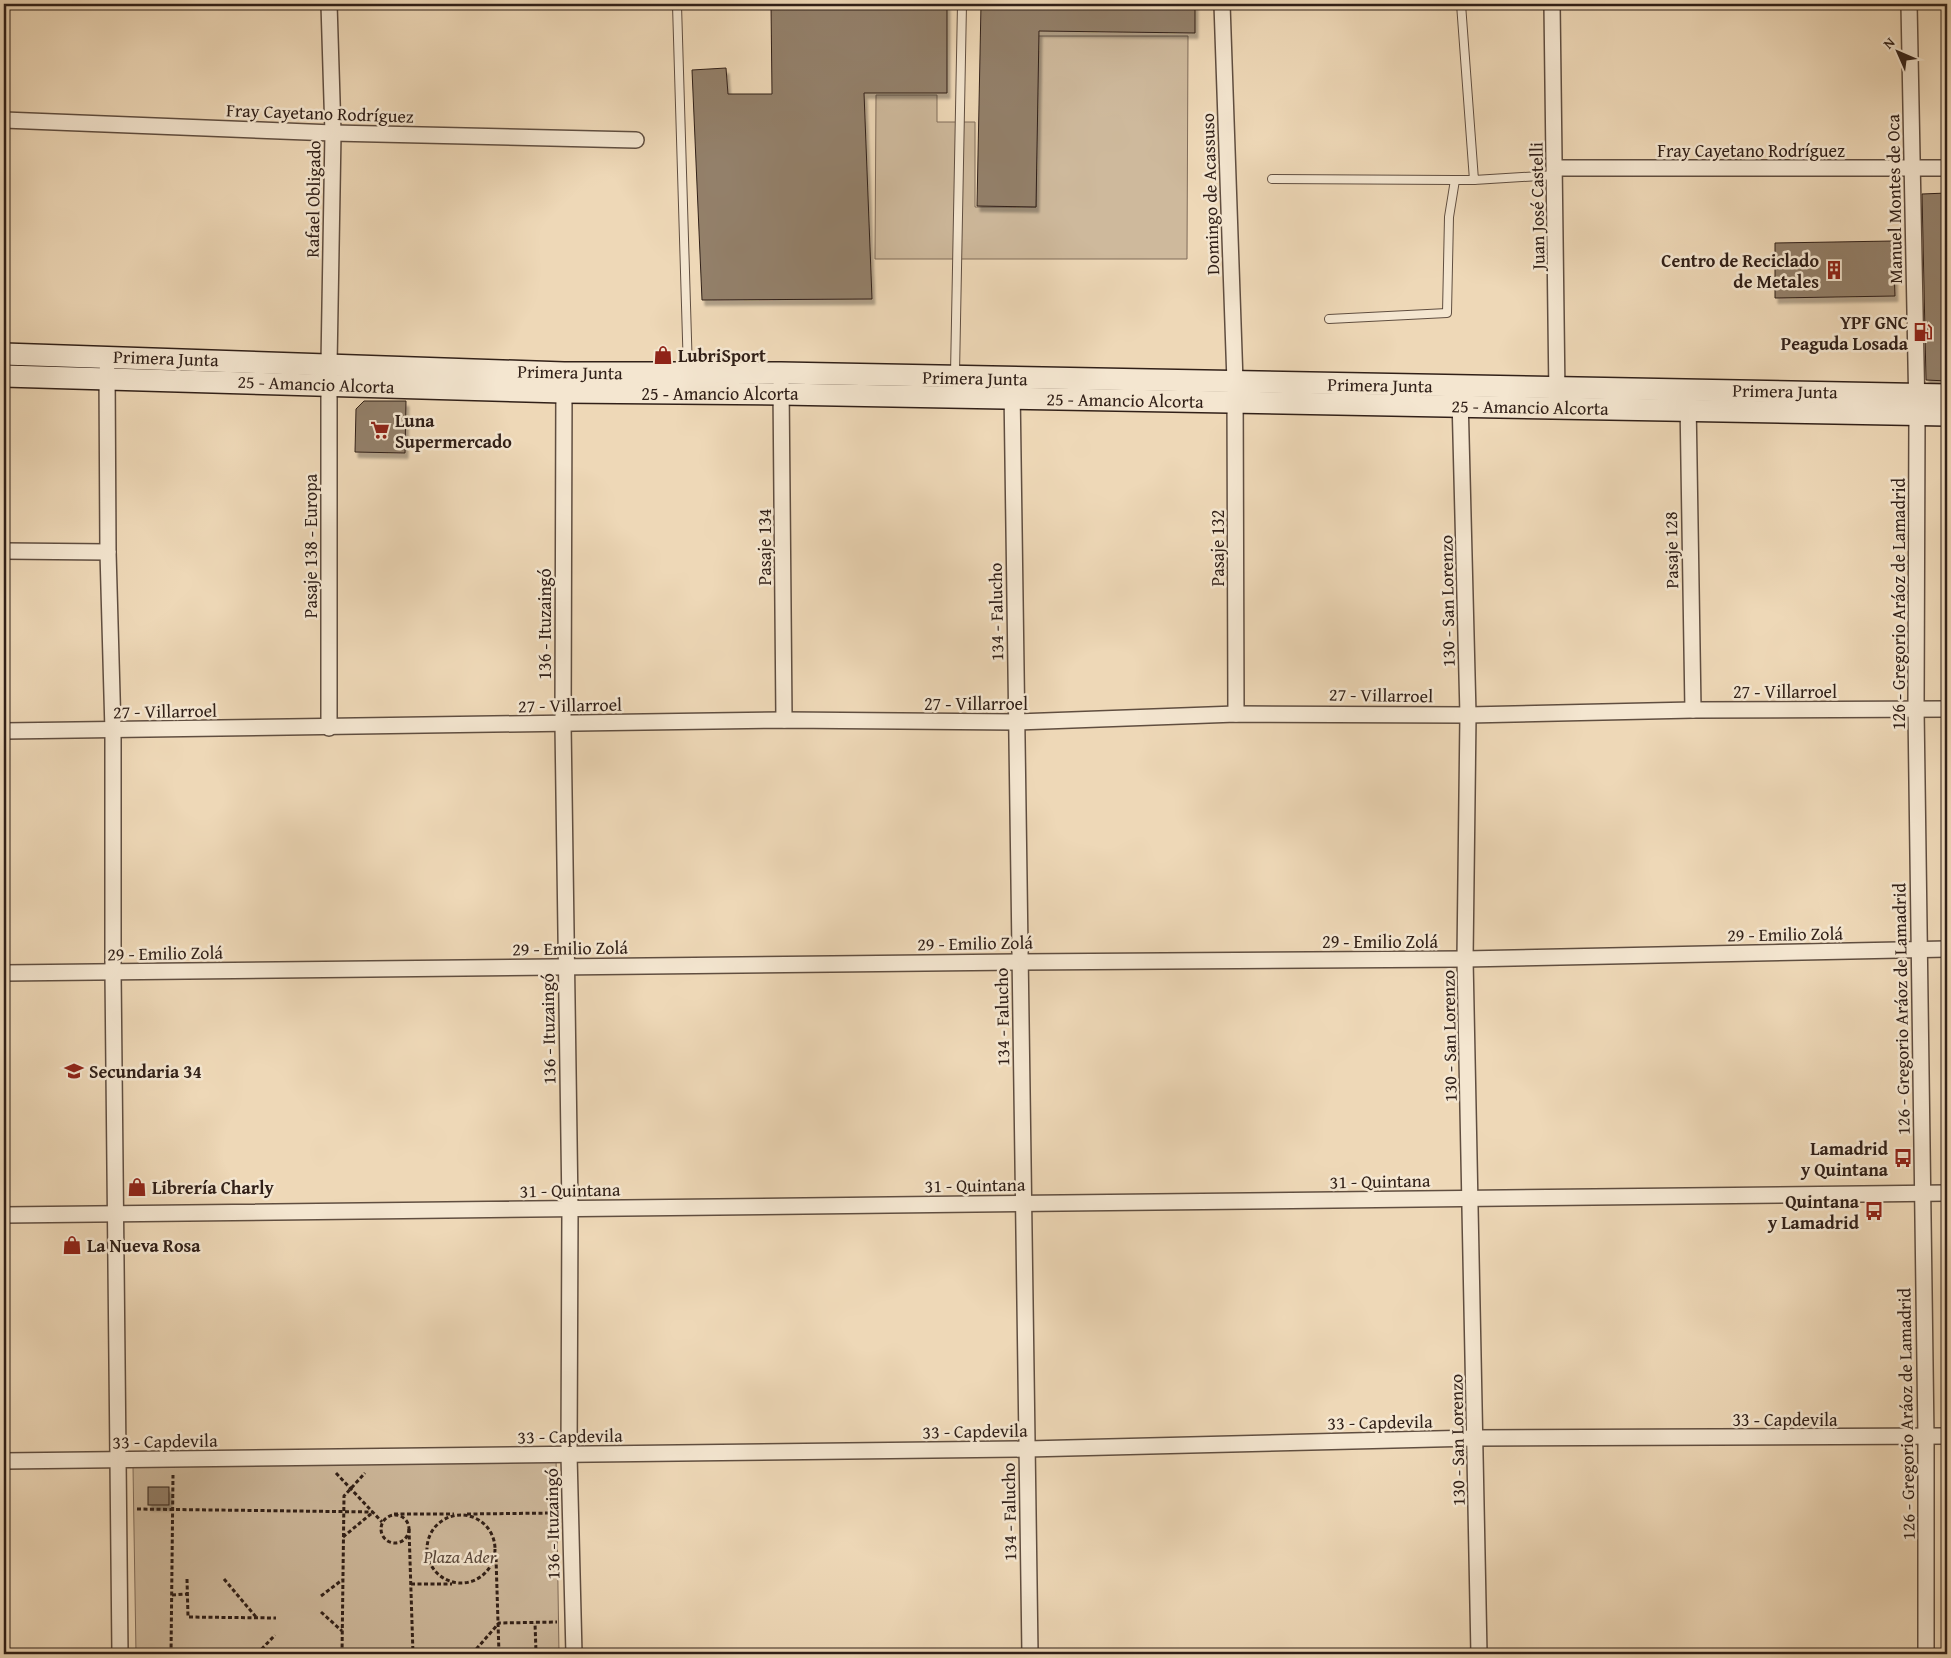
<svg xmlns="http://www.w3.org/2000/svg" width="1951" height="1658" font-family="'Gentium Book Plus',serif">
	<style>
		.green { fill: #ceb99c; stroke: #806c5a }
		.building { fill: #93806b; stroke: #312018; filter: url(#shadow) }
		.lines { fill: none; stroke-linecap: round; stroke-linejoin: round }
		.service-casing { stroke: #604e40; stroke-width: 10 }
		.minor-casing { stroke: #604e40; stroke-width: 18 }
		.secondary-casing { stroke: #312018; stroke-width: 24 }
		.path { stroke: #312018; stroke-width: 3; stroke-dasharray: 4 2.5; stroke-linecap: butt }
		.service { stroke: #f4e6d0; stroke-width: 8 }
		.minor { stroke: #f4e6d0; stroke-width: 15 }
		.secondary { stroke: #f4e6d0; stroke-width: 21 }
		.labels { text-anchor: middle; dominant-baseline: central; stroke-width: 5; stroke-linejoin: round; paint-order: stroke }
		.street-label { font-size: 18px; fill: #312018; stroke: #f4e6d0 }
		.poi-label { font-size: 18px; font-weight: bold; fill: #312018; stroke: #f4e6d0; text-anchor: start }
		.park-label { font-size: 18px; font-style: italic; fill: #584639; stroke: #f4e6d0 }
	</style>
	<defs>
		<filter id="shadow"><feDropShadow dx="3" dy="5.5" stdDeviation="1" flood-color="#0004"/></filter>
	</defs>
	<rect width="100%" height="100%" fill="#eed8b7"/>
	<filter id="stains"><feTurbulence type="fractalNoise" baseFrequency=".004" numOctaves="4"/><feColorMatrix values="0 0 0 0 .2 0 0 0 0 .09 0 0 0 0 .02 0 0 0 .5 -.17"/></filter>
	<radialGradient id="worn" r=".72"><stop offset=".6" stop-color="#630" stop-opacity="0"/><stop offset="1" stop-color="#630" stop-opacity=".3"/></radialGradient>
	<g class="green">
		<path d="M1037 36H1188L1187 259H875L876 95H937V122H975V207H1036Z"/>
		<path d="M556 1457 559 1654H136L133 1467Z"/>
	</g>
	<g class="building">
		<path d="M771 4H947V93H864L872 299 702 300 692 70 726 68 728 94H772Z"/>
		<path d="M981 4H1195V33L1039 31 1036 207 977 206Z"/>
		<path d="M1947 193V381L1926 380 1922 194Z"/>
		<path d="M1893 241 1895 296 1775 298V243Z"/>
		<path d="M364 401H406L405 453 355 452 356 409Z"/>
		<rect x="148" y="1487" width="21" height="18"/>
	</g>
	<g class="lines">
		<g class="service-casing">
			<g id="service">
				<path d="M1461 4 1474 180 1556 175"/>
				<path d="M677 5 688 372"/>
				<path d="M1272 179 1455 180"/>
				<path d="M1329 319 1447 313 1449 217 1455 180H1474"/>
				<path d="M955 374 962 4"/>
			</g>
		</g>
		<g class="minor-casing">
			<g id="minor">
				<path d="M1222 4 1235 382 1236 714"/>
				<path d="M1552 4 1557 396"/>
				<path d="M1909 4 1917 414 1916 709 1926 1437V1654"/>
				<path d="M4 120 333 133 636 140"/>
				<path d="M1555 168H1947"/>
				<path d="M107 370 108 552 113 731V972L120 1654"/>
				<path d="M564 383 563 724 570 1209 569 1455 574 1654"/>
				<path d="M781 384 784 720"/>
				<path d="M1012 388 1030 1654"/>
				<path d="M1460 397 1468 715 1465 959 1479 1654"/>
				<path d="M1688 401 1693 710"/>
				<path d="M4 551 108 552"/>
				<path d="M329 728V364L333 133 329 4"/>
				<path d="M4 731 784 720 1017 722 1236 714 1468 715 1693 710 1947 709"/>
				<path d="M4 973 1020 962 1465 959 1947 949"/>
				<path d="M4 1215 1947 1193"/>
				<path d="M4 1461 1027 1449 1475 1438 1947 1436"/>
			</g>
		</g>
		<g class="secondary-casing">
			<g id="secondary">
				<path d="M4 354 564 373H781L1947 395"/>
				<path d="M4 376 563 392 781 394 1947 415"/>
			</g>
		</g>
		<g class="path">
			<path d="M336 1473 382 1522"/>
			<path d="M137 1509 373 1512"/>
			<path d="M394 1514H454"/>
			<path d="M467 1514 556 1513"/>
			<circle cx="395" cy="1529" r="14"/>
			<circle cx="461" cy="1549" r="34"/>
			<path d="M409 1529 413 1654"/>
			<path d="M343 1537 372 1513"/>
			<path d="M496 1558 499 1654"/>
			<path d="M187 1579 188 1617 276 1618"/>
			<path d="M224 1579 256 1617"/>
			<path d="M411 1584H452"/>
			<path d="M172 1595 188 1594"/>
			<path d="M321 1596 342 1580"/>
			<path d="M321 1612 342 1631"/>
			<path d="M171 1654 173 1475"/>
			<path d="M257 1654 275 1635"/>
			<path d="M342 1654 344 1496 365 1473"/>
			<path d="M472 1654 499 1623 557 1622"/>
			<path d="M533 1654 536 1652 535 1623"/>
		</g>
		<use href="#service" class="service"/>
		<use href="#minor" class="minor"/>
		<use href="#secondary" class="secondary"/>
	</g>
	<defs>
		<g id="building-bare" transform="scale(1.5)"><path d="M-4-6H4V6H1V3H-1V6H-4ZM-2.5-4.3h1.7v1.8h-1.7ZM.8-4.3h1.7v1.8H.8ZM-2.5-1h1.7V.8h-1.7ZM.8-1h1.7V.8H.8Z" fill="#8f2418" stroke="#f4e6d0" stroke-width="2.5" paint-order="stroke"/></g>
		<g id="fuel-bare" transform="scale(1.5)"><path d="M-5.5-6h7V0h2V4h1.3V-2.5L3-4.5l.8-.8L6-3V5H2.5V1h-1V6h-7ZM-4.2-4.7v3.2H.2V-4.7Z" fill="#8f2418" stroke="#f4e6d0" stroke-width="2.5" paint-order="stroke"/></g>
		<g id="shop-bare" transform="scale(1.5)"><path d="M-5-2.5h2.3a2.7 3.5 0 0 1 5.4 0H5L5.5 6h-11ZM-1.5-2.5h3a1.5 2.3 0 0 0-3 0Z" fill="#8f2418" stroke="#f4e6d0" stroke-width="2.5" paint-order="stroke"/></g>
		<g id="supermarket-bare" transform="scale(1.5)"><path d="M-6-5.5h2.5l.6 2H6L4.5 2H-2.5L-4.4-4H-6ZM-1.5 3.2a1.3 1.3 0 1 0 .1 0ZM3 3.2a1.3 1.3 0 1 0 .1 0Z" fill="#8f2418" stroke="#f4e6d0" stroke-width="2.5" paint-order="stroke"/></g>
		<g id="school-bare" transform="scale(1.5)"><path d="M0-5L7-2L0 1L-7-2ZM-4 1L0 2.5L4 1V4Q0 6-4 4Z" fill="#8f2418" stroke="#f4e6d0" stroke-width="2.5" paint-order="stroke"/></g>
		<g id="bus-bare" transform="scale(1.5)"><path d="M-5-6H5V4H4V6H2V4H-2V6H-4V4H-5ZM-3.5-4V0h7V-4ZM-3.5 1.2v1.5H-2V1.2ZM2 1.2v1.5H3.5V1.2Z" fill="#8f2418" stroke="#f4e6d0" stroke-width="2.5" paint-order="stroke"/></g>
	</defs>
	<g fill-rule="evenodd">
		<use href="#building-bare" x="1834" y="270"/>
		<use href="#fuel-bare" x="1923" y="332"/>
		<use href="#shop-bare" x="663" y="355"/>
		<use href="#supermarket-bare" x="380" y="430"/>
		<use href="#school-bare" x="74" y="1071"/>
		<use href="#bus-bare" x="1903" y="1158"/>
		<use href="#shop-bare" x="137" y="1187"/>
		<use href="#bus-bare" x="1874" y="1211"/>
		<use href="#shop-bare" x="72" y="1245"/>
	</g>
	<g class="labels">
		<g class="street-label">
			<text transform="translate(320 113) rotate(2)">Fray Cayetano Rodríguez</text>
			<text x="1751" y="150">Fray Cayetano Rodríguez</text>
			<text transform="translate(1210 194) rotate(-92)">Domingo de Acassuso</text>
			<text transform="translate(313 199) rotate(-89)">Rafael Obligado</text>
			<text transform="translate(1894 199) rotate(-91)">Manuel Montes de Oca</text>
			<text transform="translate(1537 206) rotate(-91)">Juan José Castelli</text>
			<text transform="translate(166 358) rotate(2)">Primera Junta</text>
			<text transform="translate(570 372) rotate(1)">Primera Junta</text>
			<text transform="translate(975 378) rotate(1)">Primera Junta</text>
			<text transform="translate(316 384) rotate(2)">25 - Amancio Alcorta</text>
			<text transform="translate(1380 385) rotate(1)">Primera Junta</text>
			<text transform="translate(1785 391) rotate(1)">Primera Junta</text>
			<text x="720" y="393">25 - Amancio Alcorta</text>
			<text transform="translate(1125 400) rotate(1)">25 - Amancio Alcorta</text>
			<text transform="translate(1530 407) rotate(1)">25 - Amancio Alcorta</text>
			<text transform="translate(310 546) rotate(-90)">Pasaje 138 - Europa</text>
			<text transform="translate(764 547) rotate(-90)">Pasaje 134</text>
			<text transform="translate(1217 548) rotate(-90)">Pasaje 132</text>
			<text transform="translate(1671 550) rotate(-91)">Pasaje 128</text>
			<text transform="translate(1447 601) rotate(-91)">130 - San Lorenzo</text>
			<text transform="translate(1898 604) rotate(-90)">126 - Gregorio Aráoz de Lamadrid</text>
			<text transform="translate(996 612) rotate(-91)">134 - Falucho</text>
			<text transform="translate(544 624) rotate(-90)">136 - Ituzaingó</text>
			<text x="1785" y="691">27 - Villarroel</text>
			<text transform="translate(1381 695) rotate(1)">27 - Villarroel</text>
			<text x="976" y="703">27 - Villarroel</text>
			<text transform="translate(570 705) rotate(-1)">27 - Villarroel</text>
			<text transform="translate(165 711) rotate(-1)">27 - Villarroel</text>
			<text transform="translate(1785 934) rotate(-1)">29 - Emilio Zolá</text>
			<text x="1380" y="941">29 - Emilio Zolá</text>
			<text transform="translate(975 943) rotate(-1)">29 - Emilio Zolá</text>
			<text transform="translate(570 948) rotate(-1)">29 - Emilio Zolá</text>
			<text transform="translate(165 953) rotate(-1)">29 - Emilio Zolá</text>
			<text transform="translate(1901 1009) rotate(-91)">126 - Gregorio Aráoz de Lamadrid</text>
			<text transform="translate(1002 1017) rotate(-91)">134 - Falucho</text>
			<text transform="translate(548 1029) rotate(-91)">136 - Ituzaingó</text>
			<text transform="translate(1449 1036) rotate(-91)">130 - San Lorenzo</text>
			<text transform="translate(1380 1181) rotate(-1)">31 - Quintana</text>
			<text transform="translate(975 1185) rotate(-1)">31 - Quintana</text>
			<text transform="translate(570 1190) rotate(-1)">31 - Quintana</text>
			<text transform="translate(1906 1414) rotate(-91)">126 - Gregorio Aráoz de Lamadrid</text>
			<text x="1785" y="1419">33 - Capdevila</text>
			<text transform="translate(1380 1422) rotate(-1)">33 - Capdevila</text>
			<text transform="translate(975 1431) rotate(-1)">33 - Capdevila</text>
			<text transform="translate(570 1436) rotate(-1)">33 - Capdevila</text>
			<text transform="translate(1457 1440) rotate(-91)">130 - San Lorenzo</text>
			<text transform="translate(165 1441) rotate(-1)">33 - Capdevila</text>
			<text transform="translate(1009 1512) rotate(-91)">134 - Falucho</text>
			<text transform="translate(552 1524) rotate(-91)">136 - Ituzaingó</text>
		</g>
		<g class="poi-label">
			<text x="1819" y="260" text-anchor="end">Centro de Reciclado<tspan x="1819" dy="21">de Metales</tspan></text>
			<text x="1908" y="322" text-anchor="end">YPF GNC<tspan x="1908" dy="21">Peaguda Losada</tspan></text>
			<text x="678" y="355">LubriSport</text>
			<text x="395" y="420">Luna<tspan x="395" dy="21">Supermercado</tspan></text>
			<text x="89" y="1071">Secundaria 34</text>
			<text x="1888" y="1148" text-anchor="end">Lamadrid<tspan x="1888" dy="21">y Quintana</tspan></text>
			<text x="152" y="1187">Librería Charly</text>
			<text x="1859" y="1201" text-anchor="end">Quintana<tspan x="1859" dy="21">y Lamadrid</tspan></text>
			<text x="87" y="1245">La Nueva Rosa</text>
		</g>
		<g class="park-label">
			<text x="460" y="1556">Plaza Ader</text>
		</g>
	</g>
	<rect width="1951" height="1658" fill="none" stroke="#eed8b7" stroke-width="20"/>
	<rect x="5" y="5" width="1941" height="1648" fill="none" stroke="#312018" stroke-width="2.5"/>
	<rect x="10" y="10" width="1931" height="1638" fill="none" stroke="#312018"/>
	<g transform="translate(1898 52) rotate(315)" stroke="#f4e6d0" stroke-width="4" paint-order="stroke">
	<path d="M0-4L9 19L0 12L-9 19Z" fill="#312018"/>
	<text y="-8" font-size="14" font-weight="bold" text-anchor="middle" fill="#312018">N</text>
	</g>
	<rect width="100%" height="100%" filter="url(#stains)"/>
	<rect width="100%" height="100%" fill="url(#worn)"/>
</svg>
